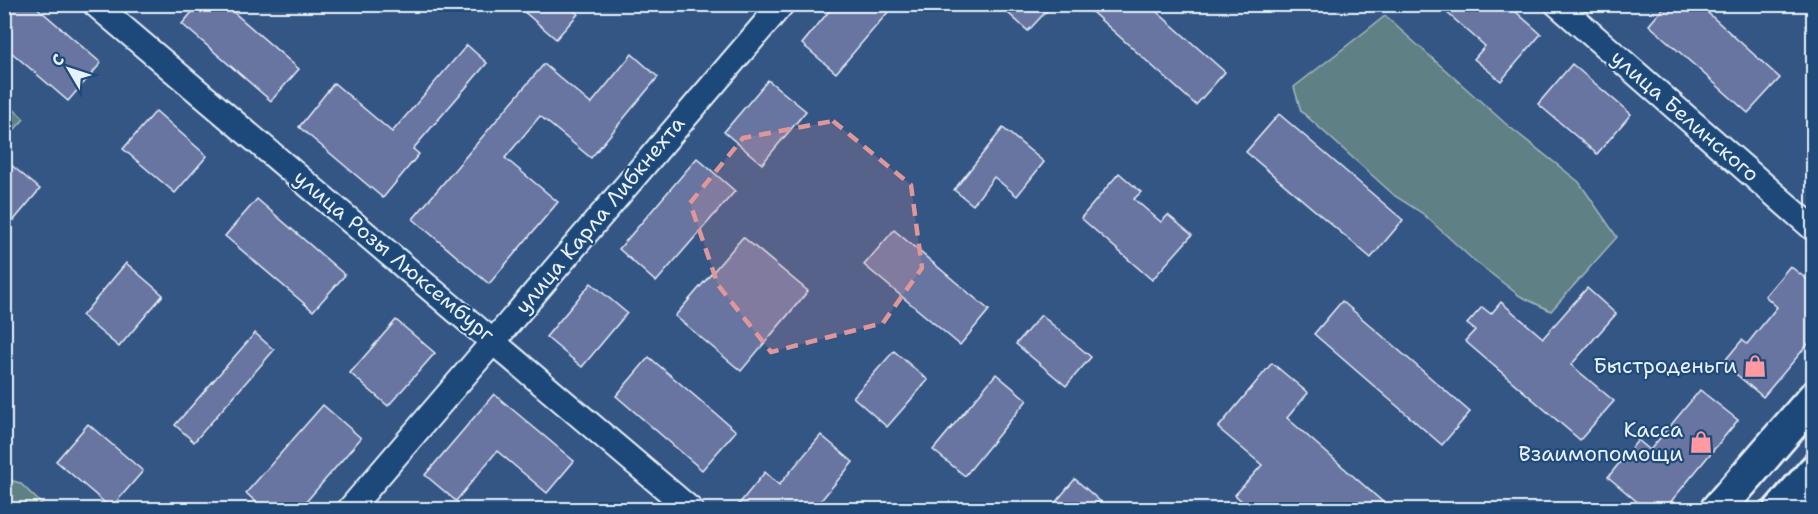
<svg xmlns="http://www.w3.org/2000/svg" width="1818" height="514" font-family="'Shantell Sans',sans-serif">
	<style>
		.green { fill: #5f8084; stroke: #a4b8be; stroke-width: 1.5 }
		.building { fill: #6875a1; stroke: #e8f1f8; stroke-width: 1.5 }
		.lines { fill: none; stroke-linecap: round; stroke-linejoin: round }
		.minor-casing { stroke: #e8f1f8; stroke-width: 28 }
		.secondary-casing { stroke: #e8f1f8; stroke-width: 38 }
		.minor { stroke: #1f4a7a; stroke-width: 24 }
		.secondary { stroke: #1f4a7a; stroke-width: 33 }
		.tram { stroke: #e8f1f8; stroke-width: 1.5 }
		.marked { fill: #e0979a; fill-opacity: 0.2; stroke: #e0979a; stroke-width: 4.5; stroke-dasharray: 12 8; stroke-linejoin: round }
		.labels { text-anchor: middle; dominant-baseline: central; stroke-width: 4.5; stroke-linejoin: round; paint-order: stroke }
		.street-label { font-size: 21px; fill: #e8f1f8; stroke: #1f4a7a }
		.poi-label { font-size: 21px; fill: #e8f1f8; stroke: #1f4a7a; text-anchor: end }
	</style>
	<rect width="100%" height="100%" fill="#345685"/>
	<filter id="ink" filterUnits="userSpaceOnUse"><feTurbulence type="fractalNoise" baseFrequency=".0167" numOctaves="2"/><feDisplacementMap in="SourceGraphic" scale="12" xChannelSelector="R" yChannelSelector="G"/><feConvolveMatrix kernelMatrix="1 2 1 2 8 2 1 2 1" color-interpolation-filters="sRGB"/></filter>
	<g filter="url(#ink)">
		<g class="green">
			<path d="M1385 16 1506 124 1579 182 1617 237 1551 311 1520 296 1471 258 1422 213 1395 196 1301 111 1294 87Z"/>
			<path d="M4 100 24 119 5 140H4Z"/>
			<path d="M10 480 20 483 47 509H5V486Z"/>
		</g>
		<g class="building">
			<path d="M4 4H33L101 63 68 101 4 46Z"/>
			<path d="M199 4H224L299 69 271 101 182 24Z"/>
			<path d="M515 4H566L578 14 556 39Z"/>
			<path d="M835 4H895L836 73 802 44Z"/>
			<path d="M998 4H1053L1028 31Z"/>
			<path d="M1083 4H1148L1225 72 1196 105Z"/>
			<path d="M1437 4H1507L1541 34 1501 81 1474 59 1485 46Z"/>
			<path d="M1667 4H1698L1780 78 1748 113 1649 25Z"/>
			<path d="M467 45 487 63 413 149 419 154 383 198 299 127 334 83 392 132Z"/>
			<path d="M632 54 658 77 591 158 540 116 505 158 558 202 489 284 413 219 544 64 591 104Z"/>
			<path d="M1572 64 1631 114 1597 154 1538 104Z"/>
			<path d="M768 80 806 111 762 164 724 132Z"/>
			<path d="M156 111 207 156 175 193 123 149Z"/>
			<path d="M1279 114 1403 220 1371 258 1246 152Z"/>
			<path d="M1003 128 1044 162 1017 196 994 177 973 205 954 190Z"/>
			<path d="M697 158 735 191 656 282 619 249Z"/>
			<path d="M4 159 40 189 4 232Z"/>
			<path d="M1119 173 1141 192 1134 199 1161 222 1168 215 1192 235 1152 280 1081 218Z"/>
			<path d="M257 199 345 275 313 311 225 236Z"/>
			<path d="M894 230 989 310 960 345 864 265Z"/>
			<path d="M743 237 808 291 741 371 675 316Z"/>
			<path d="M126 263 163 295 119 347 82 316Z"/>
			<path d="M1790 266 1814 285V337L1763 397 1723 363 1742 340 1747 344 1777 307 1765 296Z"/>
			<path d="M591 283 627 313 582 367 546 337Z"/>
			<path d="M1587 288 1616 314 1571 365 1614 401 1580 440 1465 341 1475 330 1467 324 1482 307 1491 314 1501 302 1543 338Z"/>
			<path d="M1342 301 1470 412 1442 445 1314 334Z"/>
			<path d="M1041 315 1091 357 1066 386 1016 344Z"/>
			<path d="M396 320 435 353 388 406 350 373Z"/>
			<path d="M255 333 274 350 194 442 175 425Z"/>
			<path d="M894 351 928 380 887 427 853 397Z"/>
			<path d="M649 357 736 431 702 470 616 396Z"/>
			<path d="M1272 363 1308 393 1287 418 1392 510H1252L1235 495 1262 465 1218 428Z"/>
			<path d="M996 374 1027 400 965 476 933 450Z"/>
			<path d="M1700 390 1738 420 1664 510H1647L1608 477 1638 440 1650 450Z"/>
			<path d="M494 394 574 461 547 493 497 451 456 501 425 475Z"/>
			<path d="M323 405 361 438 299 510H265L246 493Z"/>
			<path d="M88 424 143 471 111 508 56 461Z"/>
			<path d="M821 435 853 462 813 510H734L765 472 779 485Z"/>
			<path d="M1075 479 1110 510H1049Z"/>
		</g>
		<g class="lines">
			<g class="minor-casing">
				<g id="minor">
					<path d="M95 4 691 510"/>
					<path d="M1557 4 1814 229"/>
					<path d="M349 510 782 4"/>
				</g>
			</g>
			<g class="secondary-casing">
				<g id="secondary">
					<path d="M1717 510 1814 398"/>
					<path d="M1781 510 1814 472"/>
				</g>
			</g>
			<use href="#minor" class="minor"/>
			<use href="#secondary" class="secondary"/>
			<g class="tram">
				<path d="M1741 510 1814 426"/>
				<path d="M1756 510 1814 444"/>
			</g>
		</g>
	</g>
	<path class="marked" d="M833 121 911 185 922 268 883 323 771 352 718 285 690 203 743 138Z"/>
	<defs>
		<g id="shop-bare" transform="scale(1.8)"><path d="M-5-2.5h2.3a2.7 3.5 0 0 1 5.4 0H5L5.5 6h-11ZM-1.5-2.5h3a1.5 2.3 0 0 0-3 0Z" fill="#ff9aa2" stroke="#1f4a7a" stroke-width="2.5" paint-order="stroke"/></g>
	</defs>
	<g fill-rule="evenodd">
		<use href="#shop-bare" x="1755" y="366"/>
		<use href="#shop-bare" x="1701" y="442"/>
	</g>
	<g class="labels">
		<g class="street-label">
			<text transform="translate(1685 116) rotate(41)">улица Белинского</text>
			<text transform="translate(600 215) rotate(-50)">улица Карла Либкнехта</text>
			<text transform="translate(394 256) rotate(40)">улица Розы Люксембург</text>
		</g>
		<g class="poi-label">
			<text x="1737" y="366">Быстроденьги</text>
			<text x="1683" y="430">Касса<tspan x="1683" dy="24">Взаимопомощи</tspan></text>
		</g>
	</g>
	<rect width="1818" height="514" fill="none" stroke="#1f4a7a" stroke-width="24"/>
	<rect x="12" y="12" width="1794" height="490" fill="none" stroke="#e8f1f8" stroke-width="2" filter="url(#ink)"/>
	<g transform="translate(69 69) rotate(309)" stroke="#1f4a7a" stroke-width="4.5" paint-order="stroke">
	<path d="M0-4.5L10 22L0 15L-10 22Z" fill="#e8f1f8"/>
	<text y="-9" font-size="16" font-weight="bold" text-anchor="middle" fill="#e8f1f8">С</text>
	</g>
</svg>
